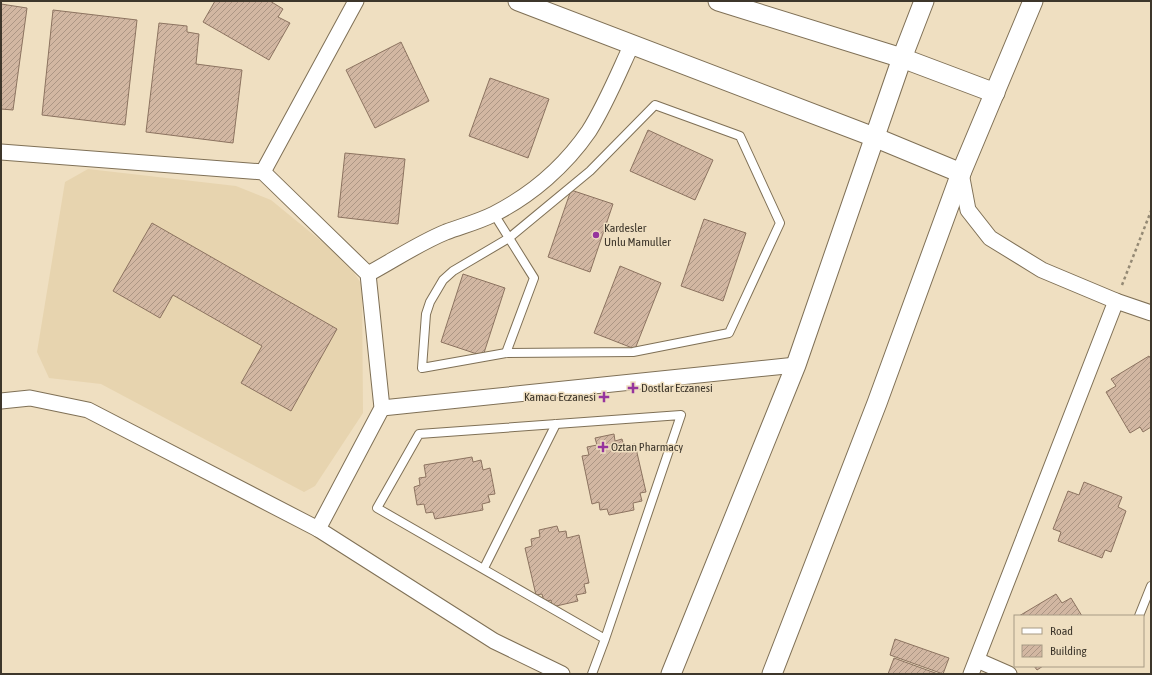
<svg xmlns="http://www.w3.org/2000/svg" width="1152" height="675" font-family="'Asap Condensed',sans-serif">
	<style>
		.built { fill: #e7d4af }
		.building { fill: url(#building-hatch); stroke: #8c7360 }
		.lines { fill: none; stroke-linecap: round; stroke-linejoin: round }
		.service-casing { stroke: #7f7056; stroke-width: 10 }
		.minor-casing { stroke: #7f7056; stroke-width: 17 }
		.tertiary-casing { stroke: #7f7056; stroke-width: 21 }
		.path { stroke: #948974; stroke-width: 2.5; stroke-dasharray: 3 3; stroke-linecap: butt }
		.service { stroke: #fff; stroke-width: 8 }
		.minor { stroke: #fff; stroke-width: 15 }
		.tertiary { stroke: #fff; stroke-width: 19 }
		.poi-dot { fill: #96359d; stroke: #efdfc1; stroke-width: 1.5 }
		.labels { text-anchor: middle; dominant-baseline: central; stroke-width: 3; stroke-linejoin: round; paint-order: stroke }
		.poi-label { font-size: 12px; fill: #3d362b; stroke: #efdfc1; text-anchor: start }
	</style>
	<defs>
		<pattern id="building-hatch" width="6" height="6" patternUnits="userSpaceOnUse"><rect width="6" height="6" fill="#d2b7a2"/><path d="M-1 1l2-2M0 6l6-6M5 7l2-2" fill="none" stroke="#ac9684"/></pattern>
	</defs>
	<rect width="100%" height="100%" fill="#efdfc1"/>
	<path class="built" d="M88 169 236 186 271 200 348 263 362 285 363 413 315 486 304 492 101 384 49 378 37 352 65 182Z"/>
	<g class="building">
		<path d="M215 1H270L283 9 278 17 290 23 269 60 203 22Z"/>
		<path d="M1 4 27 8 13 110 1 109Z"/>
		<path d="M53 10 137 20 125 125 42 115Z"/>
		<path d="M159 23 187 26V32L199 34 196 64 242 70 233 143 146 132Z"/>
		<path d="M401 42 429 101 375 128 346 70Z"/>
		<path d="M490 78 549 99 528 158 469 136Z"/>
		<path d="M648 130 713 160 695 200 630 171Z"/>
		<path d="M345 153 405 159 398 224 338 217Z"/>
		<path d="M571 190 613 204 590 272 548 257Z"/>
		<path d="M704 219 746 233 723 301 681 286Z"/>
		<path d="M152 223 337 329 291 411 241 383 262 346 173 295 160 318 113 291Z"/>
		<path d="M620 266 661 283 635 349 594 333Z"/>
		<path d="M463 274 505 288 483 356 441 342Z"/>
		<path d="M1149 356 1151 359V427L1143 432 1140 427 1130 433 1106 392 1116 386 1111 379Z"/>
		<path d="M614 434 615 441 622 439 624 446 635 444 646 492 640 493 642 501 633 503 634 510 609 515 607 509 600 510 599 502 592 504 582 456 589 455 587 447 597 445 595 438Z"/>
		<path d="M472 457 473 462 481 460 483 470 490 468 495 494 488 495 490 502 482 504 483 510 435 519 433 512 426 513 424 504 417 505 414 487 420 485 419 478 426 477 424 465Z"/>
		<path d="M1084 482 1122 497 1118 507 1126 511 1111 552 1105 550 1102 558 1058 541 1061 532 1053 529 1068 491 1079 495Z"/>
		<path d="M557 526 559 532 566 531 567 538 579 535 589 583 584 584 586 593 576 595 578 601 552 607 551 600 544 602 542 594 536 595 525 548 532 546 531 539 540 537 539 530Z"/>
		<path d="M1056 594 1062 603 1071 598 1082 616H1019Z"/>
		<path d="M895 639 949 658 943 674 890 655Z"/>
		<path d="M894 658 938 674H888Z"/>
		<path d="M1034 666H1043L1037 670Z"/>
	</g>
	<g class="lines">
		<g class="service-casing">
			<g id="service">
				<path d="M655 105 740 136 780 223 729 333 633 352 506 353 422 368 426 314 430 302 443 280 453 271 509 238 590 171Z"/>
				<path d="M494 214 534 278 506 353"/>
				<path d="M484 568 556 424"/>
				<path d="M1139 616 1151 586"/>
				<path d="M592 674 605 639 681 415 419 434 377 508 605 639"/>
			</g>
		</g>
		<g class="minor-casing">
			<g id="minor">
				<path d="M1 152 263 172 368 274 382 408 318 529"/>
				<path d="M263 172 356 1"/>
				<path d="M961 173 968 210 990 238 1042 270 1116 301 1151 313"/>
				<path d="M368 274C394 260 419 243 446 232 462 226 478 222 494 214 531 195 565 166 589 131 606 104 618 74 632 44"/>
				<path d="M1 401 30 398 88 410 318 529 494 641 562 674"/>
				<path d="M382 408 796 365"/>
				<path d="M977 660 1009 674"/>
				<path d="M971 674 1116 301"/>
			</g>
		</g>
		<g class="tertiary-casing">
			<g id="tertiary">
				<path d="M518 1 874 137 961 173"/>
				<path d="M718 1 902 58 995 93"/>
				<path d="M671 674 796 365 902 58 924 1"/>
				<path d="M772 674 877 403 961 173 1033 1"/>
			</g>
		</g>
		<path class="path" d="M1122 285 1151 211"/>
		<use href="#service" class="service"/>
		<use href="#minor" class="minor"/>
		<use href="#tertiary" class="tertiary"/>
	</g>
	<g class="poi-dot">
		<circle cx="596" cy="235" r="4"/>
		<path d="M631 382h4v4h4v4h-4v4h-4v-4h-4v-4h4z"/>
		<path d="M602 391h4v4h4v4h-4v4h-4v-4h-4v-4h4z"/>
		<path d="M601 441h4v4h4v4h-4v4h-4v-4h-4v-4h4z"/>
	</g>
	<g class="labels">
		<g class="poi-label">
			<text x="604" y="228">Kardesler<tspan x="604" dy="14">Unlu Mamuller</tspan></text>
			<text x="641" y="388">Dostlar Eczanesi</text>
			<text x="596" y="397" text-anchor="end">Kamacı Eczanesi</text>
			<text x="611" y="447">Oztan Pharmacy</text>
		</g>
	</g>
	<rect width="1152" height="675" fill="none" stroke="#3d362b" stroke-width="4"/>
	<rect x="1014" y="615" width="130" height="52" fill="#efdfc1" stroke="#a89b85"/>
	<rect x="1022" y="628" width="20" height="6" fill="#ffffff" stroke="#a89b85"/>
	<text x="1050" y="635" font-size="12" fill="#3d362b">Road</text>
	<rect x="1022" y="645" width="20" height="12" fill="url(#building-hatch)" stroke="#a89b85"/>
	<text x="1050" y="655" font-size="12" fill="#3d362b">Building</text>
</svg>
